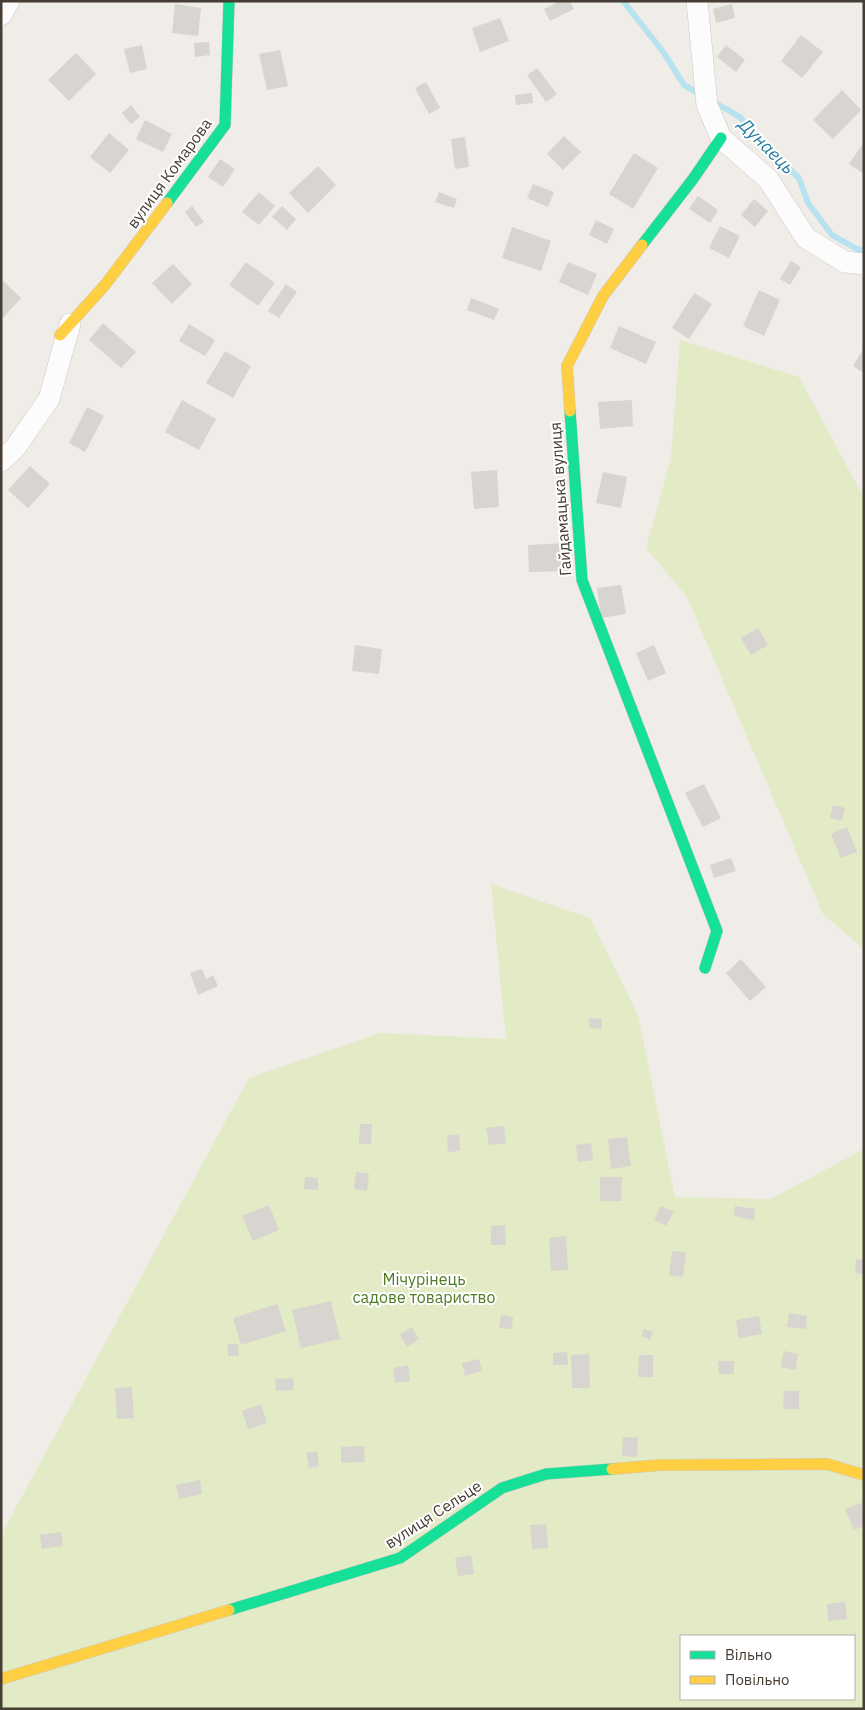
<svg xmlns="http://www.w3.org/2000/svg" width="865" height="1710" font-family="'IBM Plex Sans',sans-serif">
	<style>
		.green { fill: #e2ebc6; fill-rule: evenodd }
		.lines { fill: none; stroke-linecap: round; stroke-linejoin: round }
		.stream { stroke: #b7e2f0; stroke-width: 6 }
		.building { fill: #d8d4cf }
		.street-casing { stroke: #ccc8c4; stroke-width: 22 }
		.fast-casing { stroke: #d1cac0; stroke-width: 12 }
		.slow-casing { stroke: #d1cac0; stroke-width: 12 }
		.street { stroke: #fdfcfc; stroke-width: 21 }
		.fast { stroke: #16e098; stroke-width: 11 }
		.slow { stroke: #ffcf43; stroke-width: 11 }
		.labels { text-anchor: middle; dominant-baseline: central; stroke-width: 4; stroke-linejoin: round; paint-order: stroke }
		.street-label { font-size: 16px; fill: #463d34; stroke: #fff }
		.park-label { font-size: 16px; fill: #517b25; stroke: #fff }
		.water-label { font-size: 18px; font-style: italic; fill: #257c9e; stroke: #fff }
	</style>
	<rect width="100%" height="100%" fill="#f0ece8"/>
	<g class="green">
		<path d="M680 340 799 377 864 498V949L823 914 687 597 646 548 671 458Z"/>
		<path d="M491 884 590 918 638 1015 675 1197 771 1199 864 1149V1709H1V1535L249 1078 380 1033 506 1039ZM681 1636H854V1699H681Z"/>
	</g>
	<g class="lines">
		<g class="stream">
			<path d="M623 1 664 53 684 85 701 95"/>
			<path d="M712 101 740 117 764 145 799 178 808 203 832 235 857 249 864 251"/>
		</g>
	</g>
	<g class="building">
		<path d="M560 1H570L574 9 550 21 544 9Z"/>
		<path d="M175 4 201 8 198 36 172 33Z"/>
		<path d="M732 4 735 18 716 23 713 9Z"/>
		<path d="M500 18 509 41 480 52 472 28Z"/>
		<path d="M801 35 823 52 802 78 781 61Z"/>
		<path d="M209 42 210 55 195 57 194 43Z"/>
		<path d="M142 45 147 69 130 73 124 49Z"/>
		<path d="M726 45 745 60 736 72 717 57Z"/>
		<path d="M280 50 288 86 267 90 259 54Z"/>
		<path d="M76 53 96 74 69 101 48 80Z"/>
		<path d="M537 68 557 94 546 102 527 75Z"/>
		<path d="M426 82 440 108 429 114 415 88Z"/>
		<path d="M842 90 861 110 833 139 813 120Z"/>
		<path d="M532 93 533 103 516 105 515 95Z"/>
		<path d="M131 105 140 117 131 124 122 113Z"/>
		<path d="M145 120 172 134 163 152 136 139Z"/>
		<path d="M109 133 129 150 110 173 90 157Z"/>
		<path d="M564 136 581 152 563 170 547 154Z"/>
		<path d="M465 137 469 167 455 169 451 139Z"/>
		<path d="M864 142V174L849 164Z"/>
		<path d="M634 153 658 168 633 209 609 194Z"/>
		<path d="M220 159 235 169 223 187 208 177Z"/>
		<path d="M318 166 336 185 308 213 289 193Z"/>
		<path d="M533 184 554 192 548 207 527 198Z"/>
		<path d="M259 192 275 206 259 225 242 212Z"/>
		<path d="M439 192 457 199 454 208 435 202Z"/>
		<path d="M698 196 718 210 710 223 689 209Z"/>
		<path d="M754 199 768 211 755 227 741 215Z"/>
		<path d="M192 206 204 222 196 227 185 212Z"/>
		<path d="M282 206 296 219 287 230 272 217Z"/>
		<path d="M596 220 614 229 607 244 589 235Z"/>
		<path d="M720 226 740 236 729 258 709 248Z"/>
		<path d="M512 227 551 241 541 271 502 258Z"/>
		<path d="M791 261 801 267 790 285 780 279Z"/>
		<path d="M246 262 275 283 258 306 229 285Z"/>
		<path d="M568 262 597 274 588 295 559 282Z"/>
		<path d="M173 264 192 284 172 304 152 283Z"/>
		<path d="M2 280 21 298 1 320V281Z"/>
		<path d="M286 284 297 292 279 318 268 311Z"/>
		<path d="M759 290 780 300 764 336 743 326Z"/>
		<path d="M694 293 712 304 689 339 672 328Z"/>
		<path d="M471 298 499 309 494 320 467 310Z"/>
		<path d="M103 323 136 352 121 368 89 340Z"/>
		<path d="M189 324 215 340 205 356 179 341Z"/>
		<path d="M619 326 656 342 646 364 610 348Z"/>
		<path d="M864 348V373L853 366Z"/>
		<path d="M225 351 251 366 233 398 206 383Z"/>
		<path d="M182 400 216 419 199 450 165 432Z"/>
		<path d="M632 400 633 426 600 429 598 402Z"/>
		<path d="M87 407 104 416 85 452 69 443Z"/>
		<path d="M30 466 50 484 28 508 8 490Z"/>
		<path d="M497 470 499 507 474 509 471 472Z"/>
		<path d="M603 472 627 477 621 508 596 503Z"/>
		<path d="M566 543 567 571 529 572 528 545Z"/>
		<path d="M621 585 626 614 601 618 597 588Z"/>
		<path d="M758 628 768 645 751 655 741 638Z"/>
		<path d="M355 645 382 649 379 674 352 671Z"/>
		<path d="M654 645 666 673 648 681 636 653Z"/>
		<path d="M704 784 721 818 703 827 685 793Z"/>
		<path d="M833 805 845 808 842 821 830 818Z"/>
		<path d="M847 827 857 852 841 858 831 834Z"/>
		<path d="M731 858 736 871 714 878 710 865Z"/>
		<path d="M741 959 766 987 750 1001 726 973Z"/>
		<path d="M202 969 206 979 213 975 218 986 198 995 190 973Z"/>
		<path d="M589 1018 602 1019V1029L589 1028Z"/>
		<path d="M360 1124H372L371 1144H359Z"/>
		<path d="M504 1126 506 1143 489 1145 486 1128Z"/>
		<path d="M447 1135H459L460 1151 448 1152Z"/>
		<path d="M627 1137 631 1166 611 1169 608 1139Z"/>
		<path d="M591 1143 593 1160 578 1162 576 1145Z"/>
		<path d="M356 1172 369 1174 367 1191 354 1189Z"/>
		<path d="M305 1177 318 1178V1190L304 1189Z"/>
		<path d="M600 1177H622L621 1201H600Z"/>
		<path d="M269 1205 279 1230 253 1241 242 1216Z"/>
		<path d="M661 1206 674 1212 666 1226 654 1220Z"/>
		<path d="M735 1206 755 1209 754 1220 734 1216Z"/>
		<path d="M505 1225 506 1245H491V1226Z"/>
		<path d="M566 1236 568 1270 551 1271 549 1238Z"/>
		<path d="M672 1251 686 1252 683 1277 669 1275Z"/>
		<path d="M856 1259 864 1260V1274L855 1273Z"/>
		<path d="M331 1301 340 1339 301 1348 292 1310Z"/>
		<path d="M277 1304 286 1331 241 1345 233 1318Z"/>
		<path d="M789 1313 807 1316 806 1329 787 1327Z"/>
		<path d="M501 1315 513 1317 512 1329 499 1328Z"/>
		<path d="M759 1316 762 1334 739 1338 736 1320Z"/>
		<path d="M412 1327 419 1339 407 1347 400 1334Z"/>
		<path d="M644 1329 653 1332 650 1340 641 1336Z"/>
		<path d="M227 1344H238L239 1356H228Z"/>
		<path d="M784 1351 798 1354 796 1370 781 1367Z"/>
		<path d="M567 1352 568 1365H553V1353Z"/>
		<path d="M589 1354 590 1388H572L571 1355Z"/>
		<path d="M639 1355H653V1377H638Z"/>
		<path d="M479 1359 482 1371 465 1376 462 1363Z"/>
		<path d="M718 1361H734V1374H719Z"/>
		<path d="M408 1365 410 1381 395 1383 393 1368Z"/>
		<path d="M293 1378 294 1390 276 1391 275 1379Z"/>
		<path d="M132 1387 134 1418 117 1419 115 1388Z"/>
		<path d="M784 1391H799V1409H783Z"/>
		<path d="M261 1404 267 1423 248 1429 242 1411Z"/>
		<path d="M623 1437 638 1438 637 1457 622 1456Z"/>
		<path d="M364 1446 365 1462 341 1463V1447Z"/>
		<path d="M317 1451 319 1466 309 1468 306 1453Z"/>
		<path d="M200 1480 202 1494 179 1499 176 1485Z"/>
		<path d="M864 1502V1526L854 1530 845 1509Z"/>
		<path d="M546 1524 548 1548 532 1549 530 1525Z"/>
		<path d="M61 1532 63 1546 42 1549 40 1535Z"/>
		<path d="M471 1555 474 1574 458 1576 455 1558Z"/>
		<path d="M845 1602 847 1619 828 1621 827 1604Z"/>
	</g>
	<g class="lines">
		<g class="street-casing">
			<g id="street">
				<path d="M697 1 707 105 721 138 768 179 806 238 845 262 864 264"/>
				<path d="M1 15 9 1"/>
				<path d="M1 461 15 448 49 399 70 324"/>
			</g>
		</g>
		<g class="fast-casing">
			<g id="fast">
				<path d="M167 203 225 125 229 1"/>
				<path d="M642 245 693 179 721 138"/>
				<path d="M570 411 582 580 717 931 705 968"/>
				<path d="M229 1610 400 1558 502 1488 546 1474 612 1469"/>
			</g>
		</g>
		<g class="slow-casing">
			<g id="slow">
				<path d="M60 335 105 285 167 203"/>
				<path d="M570 411 567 366 603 296 642 245"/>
				<path d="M612 1469 661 1465 827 1464 864 1475"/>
				<path d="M1 1679 229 1610"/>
			</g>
		</g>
		<use href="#street" class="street"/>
		<use href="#fast" class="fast"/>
		<use href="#slow" class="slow"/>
	</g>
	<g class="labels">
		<g class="street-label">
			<text transform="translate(169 173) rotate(-54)">вулиця Комарова</text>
			<text transform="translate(560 499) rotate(-94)">Гайдамацька вулиця</text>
			<text transform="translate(433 1514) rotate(-33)">вулиця Сельце</text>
		</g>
		<g class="park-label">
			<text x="424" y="1279">Мічурінець<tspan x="424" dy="18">садове товариство</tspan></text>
		</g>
		<g class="water-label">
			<text transform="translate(767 146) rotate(45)">Дунаець</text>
		</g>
	</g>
	<rect width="865" height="1710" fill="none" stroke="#463d34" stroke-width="5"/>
	<rect x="680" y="1635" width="175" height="65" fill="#ffffff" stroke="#b5b1ae"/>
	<rect x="690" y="1651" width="25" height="8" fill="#16e098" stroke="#b5b1ae"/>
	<text x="725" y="1660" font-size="15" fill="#463d34">Вільно</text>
	<rect x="690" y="1676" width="25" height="8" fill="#ffcf43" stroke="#b5b1ae"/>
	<text x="725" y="1685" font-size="15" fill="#463d34">Повільно</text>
</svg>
